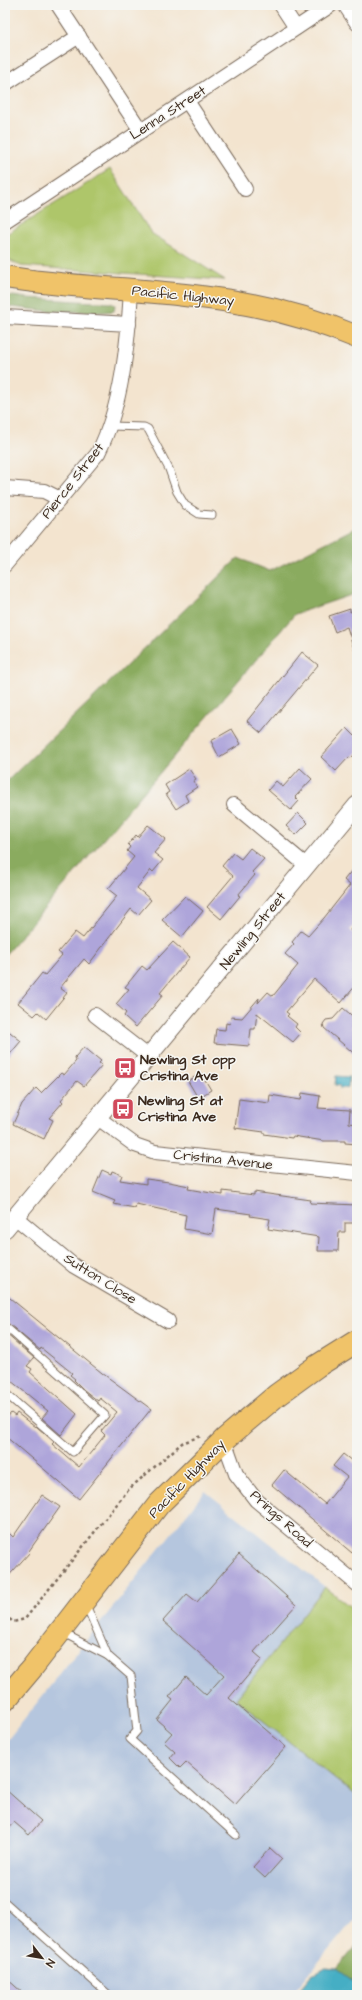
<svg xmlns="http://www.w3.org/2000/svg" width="362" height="2000" font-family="'Architects Daughter',sans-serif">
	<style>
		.industrial { fill: #b5c6de }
		.green { fill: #aec66b; stroke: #747844 }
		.forest { fill: #8aab5f; stroke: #626a3e }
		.water { fill: #45aec4; stroke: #406c71 }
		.building { fill: #aea5da }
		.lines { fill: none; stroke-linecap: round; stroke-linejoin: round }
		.service-casing { stroke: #7b6b5c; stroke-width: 9 }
		.minor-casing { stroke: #7b6b5c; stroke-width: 16 }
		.tertiary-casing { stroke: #7b6b5c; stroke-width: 19 }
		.primary-casing { stroke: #7b6b5c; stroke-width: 24 }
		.path { stroke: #7b6b5c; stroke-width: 2.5; stroke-dasharray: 3 3; stroke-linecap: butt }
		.service { stroke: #fff; stroke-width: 7 }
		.minor { stroke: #fff; stroke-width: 14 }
		.tertiary { stroke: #fff; stroke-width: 17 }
		.primary { stroke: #f0c369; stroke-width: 22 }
		.labels { text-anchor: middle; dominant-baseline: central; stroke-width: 3; stroke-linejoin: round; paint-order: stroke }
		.street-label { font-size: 14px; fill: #3b2a1e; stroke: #f6f6f2 }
		.poi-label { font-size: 14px; font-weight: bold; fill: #3b2a1e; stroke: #f6f6f2; text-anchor: start }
	</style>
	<rect width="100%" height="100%" fill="#f6f6f2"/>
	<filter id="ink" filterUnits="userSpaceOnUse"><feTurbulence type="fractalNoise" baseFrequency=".025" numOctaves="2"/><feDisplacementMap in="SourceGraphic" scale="8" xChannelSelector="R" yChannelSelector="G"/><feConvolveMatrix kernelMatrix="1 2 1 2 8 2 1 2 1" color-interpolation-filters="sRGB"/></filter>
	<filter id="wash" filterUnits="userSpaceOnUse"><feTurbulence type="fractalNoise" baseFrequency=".012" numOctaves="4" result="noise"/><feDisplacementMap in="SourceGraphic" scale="16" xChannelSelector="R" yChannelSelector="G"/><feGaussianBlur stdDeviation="0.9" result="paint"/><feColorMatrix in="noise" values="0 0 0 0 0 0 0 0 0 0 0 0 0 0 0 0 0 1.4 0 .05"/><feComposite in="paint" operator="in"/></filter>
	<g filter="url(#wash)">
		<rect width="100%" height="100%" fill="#f3e4cf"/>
		<path class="industrial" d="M205 1491 325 1587 236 1699 357 1796V1916L291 1995H5V1743Z"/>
		<g class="green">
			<path d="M110 169 151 233 225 280 21 266 5 258V235Z"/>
			<path d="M325 1587 357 1612V1796L236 1699Z"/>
		</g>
		<g class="forest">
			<path d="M5 295 27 298 111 303 115 305 114 311 103 312 48 311 11 307 5 306Z"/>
			<path d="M357 527V593L295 614 5 955V783L238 558 270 571Z"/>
			<path d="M357 1945V1987L356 1983 337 1969Z"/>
		</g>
		<g class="water">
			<path d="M336 1076 349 1077 348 1087 340 1089V1086L335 1085Z"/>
			<path d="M325 1968 337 1969 356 1983 357 1995H295L312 1975Z"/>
		</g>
		<g id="blocks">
			<g class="building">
				<path d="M350 609V612L357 609V652H355L347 627 335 632 329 616Z"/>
				<path d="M302 652 318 665 261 733 247 721Z"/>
				<path d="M347 728 357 738V752L351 758 349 757 336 771 321 757Z"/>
				<path d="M232 729 241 744 219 757 211 741Z"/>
				<path d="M300 768 312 779 295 797 299 801 291 810 268 790 276 781 283 787Z"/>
				<path d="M189 769 196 779 193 781 197 787 185 795 188 801 176 809 166 794 169 792 165 785Z"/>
				<path d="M298 813 308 823 296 835 286 826Z"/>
				<path d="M148 825 166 839 154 853 163 860 153 872 151 870 137 888 151 900 138 915 131 909 89 964 84 959 60 988 67 993 46 1019 38 1012 34 1016 18 1003 42 973 45 975 62 955 58 952 75 932 83 938 117 896 108 889 134 857 127 851 130 847 128 845 136 835 138 837Z"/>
				<path d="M250 848 264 859 252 872 255 875 238 895 240 896 221 919 207 907 233 876 222 866 233 853 241 859Z"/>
				<path d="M357 864V922L350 930 357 936V984L341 1003 314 979 286 1012 289 1014 287 1016 297 1024 295 1027 301 1033 293 1042 257 1013 255 1029H251L249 1046 214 1043 216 1029 225 1030 226 1023 230 1024 231 1017 242 1018 259 998 258 1003 268 992 273 996 298 965 285 954 294 944 292 942 301 931 308 936 324 918 350 885 344 880Z"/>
				<path d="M185 896 203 911 182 937 162 920Z"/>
				<path d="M173 942 190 957 160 993 163 995 136 1027 124 1016 126 1013 116 1004 129 989 125 987 142 966 147 970Z"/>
				<path d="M343 1008 357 1020 351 1027 357 1032V1056L324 1028 323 1024 326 1020 333 1019Z"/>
				<path d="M5 1028 21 1041 5 1060Z"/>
				<path d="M84 1047 101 1061 99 1063 102 1065 84 1086 77 1081 61 1100 63 1102 49 1118 53 1120 44 1139 13 1124 22 1104 36 1088 41 1093 61 1073 64 1075 76 1061 75 1057Z"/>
				<path d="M201 1073 211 1090 198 1098 188 1081Z"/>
				<path d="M302 1093 320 1096 318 1108 350 1110 349 1123 357 1124V1144L345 1143V1141H324L293 1136 292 1138 264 1134V1132L235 1128 239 1099 269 1103 270 1095 301 1100Z"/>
				<path d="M102 1170 111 1174 112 1171 122 1175 120 1180 146 1184V1179L169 1182 189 1186 188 1189 223 1195V1191L254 1195V1192L311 1200 310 1203 357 1205V1223H345V1232H339L338 1251H318L319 1237 268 1229 270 1219 250 1216 251 1214 216 1209 212 1234 184 1229 186 1215 136 1204 135 1208 113 1204 115 1201 93 1192Z"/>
				<path d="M5 1294 102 1373 151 1409 79 1499 5 1436V1420L11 1413 15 1416 17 1413 35 1427 36 1426 54 1442 52 1444 79 1467 105 1435 101 1431 117 1412 100 1398 98 1401 84 1390 74 1380 75 1379 70 1375 72 1373 41 1348 40 1350 5 1321Z"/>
				<path d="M5 1333 34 1358 27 1366 32 1369 30 1372 77 1414 61 1435 42 1418 48 1411 5 1376Z"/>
				<path d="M343 1454 357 1465V1547L352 1553 272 1485 284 1470 325 1504 347 1477 333 1466Z"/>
				<path d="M42 1495 60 1507 29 1551 30 1552 5 1580V1529L13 1537Z"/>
				<path d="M239 1554 296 1605 254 1652 262 1659 229 1698 286 1747 235 1805 186 1762 180 1768 170 1758 175 1752 164 1742 172 1733 157 1720 173 1700 169 1697 186 1677 206 1695 224 1675 163 1621 187 1594 197 1602Z"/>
				<path d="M5 1789 41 1821 29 1835 14 1822 5 1832Z"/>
				<path d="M270 1848 282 1859 265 1878 253 1867Z"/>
				<path d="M5 1977 25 1995H5Z"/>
			</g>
		</g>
	</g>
	<g filter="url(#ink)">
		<use href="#blocks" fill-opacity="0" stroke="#7b6b5c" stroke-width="1"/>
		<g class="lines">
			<g class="service-casing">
				<g id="service">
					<path d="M111 426 144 427 148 429 169 469 177 492 185 505 199 514 212 515"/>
					<path d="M5 1326 105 1415 73 1452 5 1393"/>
					<path d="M86 1605 108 1656 131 1676 137 1731 130 1739 236 1835"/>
					<path d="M63 1633 108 1656"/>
					<path d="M5 1902 109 1995"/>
				</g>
			</g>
			<g class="minor-casing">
				<g id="minor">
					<path d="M58 5 141 131"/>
					<path d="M281 5 296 28"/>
					<path d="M345 5 357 23"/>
					<path d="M5 84 79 36"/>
					<path d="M187 101 245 189"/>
					<path d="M5 221 331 5"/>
					<path d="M5 317 129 324"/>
					<path d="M5 488 44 491 60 499"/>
					<path d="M5 565 98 453C122 406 128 343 131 290"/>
					<path d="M234 805 307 866"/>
					<path d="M95 1015 149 1057"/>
					<path d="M98 1118 135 1145 155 1152 357 1173"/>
					<path d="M15 1217 74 1266 168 1321"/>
					<path d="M224 1440 236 1474 256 1500 357 1584"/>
				</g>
			</g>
			<g class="tertiary-casing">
				<path id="tertiary" d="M5 1229 357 805"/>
			</g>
			<g class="primary-casing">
				<g id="primary">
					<path d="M5 277C70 288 136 288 201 297 255 303 307 316 357 337"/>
					<path d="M5 1700 32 1668 159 1504 224 1440 277 1395 317 1366 357 1341"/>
				</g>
			</g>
			<path class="path" d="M5 1615 13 1622 25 1619 129 1489 182 1443 201 1436"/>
			<use href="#service" class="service"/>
			<use href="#minor" class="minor"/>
			<use href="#tertiary" class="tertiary"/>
			<use href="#primary" class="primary"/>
		</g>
	</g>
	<defs>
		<g id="bus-square" transform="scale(1.15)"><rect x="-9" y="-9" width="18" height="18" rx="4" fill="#d1495b" stroke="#f6f6f2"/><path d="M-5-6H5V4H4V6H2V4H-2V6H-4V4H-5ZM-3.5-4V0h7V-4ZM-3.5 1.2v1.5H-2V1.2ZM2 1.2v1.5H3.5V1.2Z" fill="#fff"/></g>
	</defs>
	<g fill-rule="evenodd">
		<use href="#bus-square" x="125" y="1068"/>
		<use href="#bus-square" x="123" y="1109"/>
	</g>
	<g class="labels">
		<g class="street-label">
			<text transform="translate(168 113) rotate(-33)">Lenna Street</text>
			<text transform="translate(183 296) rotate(6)">Pacific Highway</text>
			<text transform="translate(73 481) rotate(-52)">Pierce Street</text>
			<text transform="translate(253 931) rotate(-51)">Newling Street</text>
			<text transform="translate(223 1160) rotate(6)">Cristina Avenue</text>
			<text transform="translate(100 1279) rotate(32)">Sutton Close</text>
			<text transform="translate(187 1479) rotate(-46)">Pacific Highway</text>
			<text transform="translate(281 1519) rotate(42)">Prings Road</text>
		</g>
		<g class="poi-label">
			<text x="140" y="1060">Newling St opp<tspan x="140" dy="16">Cristina Ave</tspan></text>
			<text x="138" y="1101">Newling St at<tspan x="138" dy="16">Cristina Ave</tspan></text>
		</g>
	</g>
	<rect width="362" height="2000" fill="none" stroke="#f6f6f2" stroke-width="20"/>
	<g transform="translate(42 1958) rotate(121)" stroke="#f6f6f2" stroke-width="3" paint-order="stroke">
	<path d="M0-3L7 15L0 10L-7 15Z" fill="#3b2a1e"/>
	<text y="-6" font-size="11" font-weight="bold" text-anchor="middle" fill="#3b2a1e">N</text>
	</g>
</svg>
